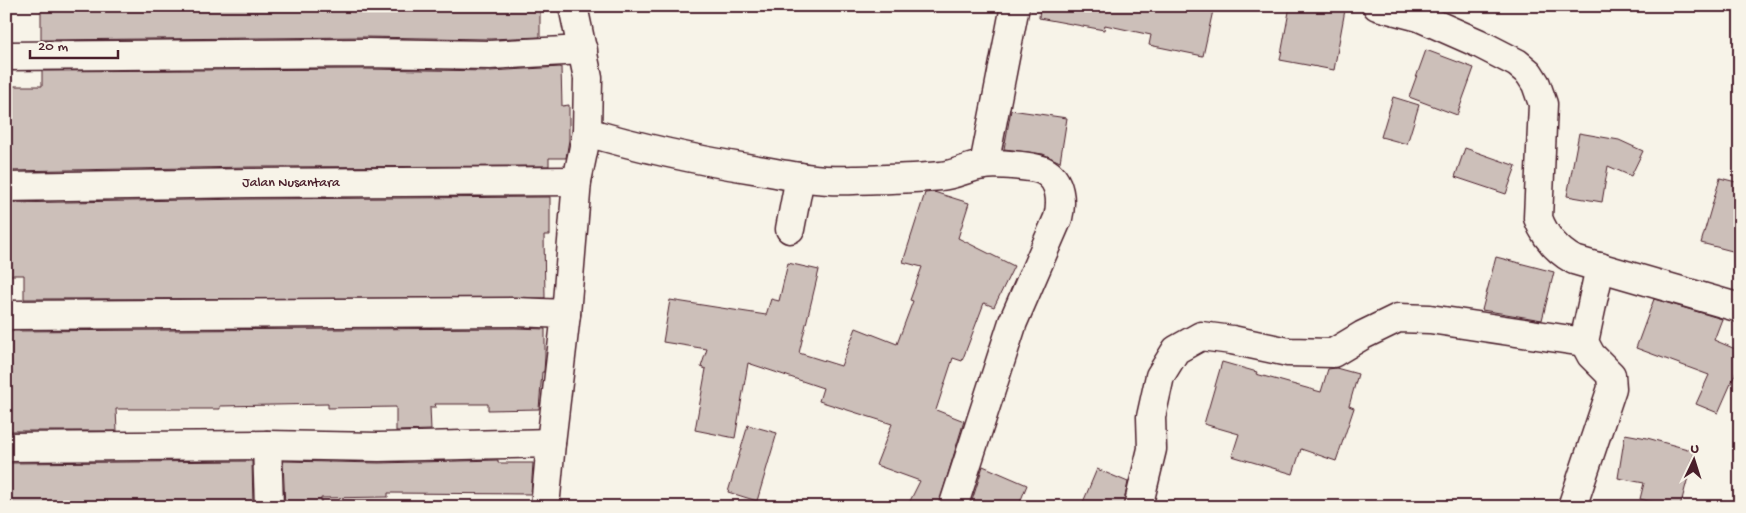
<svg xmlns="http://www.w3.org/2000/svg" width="1746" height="513" font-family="'Gochi Hand',sans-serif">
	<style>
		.building { fill: #ccbfb9; stroke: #4a1f2b }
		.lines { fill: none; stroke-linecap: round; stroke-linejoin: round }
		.minor-casing { stroke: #4a1f2b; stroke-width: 31 }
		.minor { stroke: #f7f3e8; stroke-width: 28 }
		.labels { text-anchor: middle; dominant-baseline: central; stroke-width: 5; stroke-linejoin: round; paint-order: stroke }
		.street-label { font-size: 14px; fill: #4a1f2b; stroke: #f7f3e8 }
	</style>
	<rect width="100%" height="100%" fill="#f7f3e8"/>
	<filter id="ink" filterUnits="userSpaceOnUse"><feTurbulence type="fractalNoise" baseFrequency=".02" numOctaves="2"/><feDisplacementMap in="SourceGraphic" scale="10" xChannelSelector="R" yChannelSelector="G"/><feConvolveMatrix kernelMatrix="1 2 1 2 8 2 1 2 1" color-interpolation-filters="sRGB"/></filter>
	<g filter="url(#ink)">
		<g class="building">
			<path d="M41 6H540V37L490 39 364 37 41 40Z"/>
			<path d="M1040 6H1214L1203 56 1149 45 1151 35 1105 25 1104 30 1039 18Z"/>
			<path d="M1290 6H1325L1345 10 1334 70 1280 60Z"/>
			<path d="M1426 50 1474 68 1457 115 1409 97Z"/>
			<path d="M561 67 562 106 569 105V140L566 158H549V166L250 167 6 171V86H42V71L364 69 490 71Z"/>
			<path d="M1393 97 1419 105 1407 144 1381 137Z"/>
			<path d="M1011 110 1067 118 1060 162 1043 154 1004 149Z"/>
			<path d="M1579 133 1619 140 1643 151 1631 176 1608 166 1602 202 1567 196Z"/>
			<path d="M1465 148 1516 166 1506 194 1455 177Z"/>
			<path d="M1720 178 1740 183V253L1701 243Z"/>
			<path d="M934 192 969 203 958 238 1014 266 994 307 984 303 962 361 953 358 936 410 964 421 938 507H907L920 481 876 465 892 424 819 401 823 388 748 363 735 438 695 430 706 369 701 367 707 349 663 342 670 300 766 315 771 299 779 301 788 263 819 270 799 353 841 366 856 328 897 344 913 301 910 300 922 267 903 262 925 193Z"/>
			<path d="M550 197V235H544L545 298 24 299V275H6V203L250 199Z"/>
			<path d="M1496 257 1554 272 1542 320 1482 310Z"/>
			<path d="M1654 299 1722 319 1714 340 1740 351V363L1718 413 1696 404 1709 375 1636 348Z"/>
			<path d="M515 328 545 329V356L544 372H542L539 409 488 410V404H435L436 407H430L431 430 396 431V407L328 408V404L220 406V409H116L117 431H6V331Z"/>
			<path d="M1222 362 1257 372 1256 374 1321 392 1328 369 1336 368 1358 374 1349 406 1354 408 1336 461 1301 449 1293 474 1232 456 1239 434 1204 424Z"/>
			<path d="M748 425 777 433 757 501 728 492Z"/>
			<path d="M1625 434 1647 438 1695 451 1680 507H1673L1640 499 1644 483 1618 478Z"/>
			<path d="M498 460V463H533L531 494 388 493V497L321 498V507H285L283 461 379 463Z"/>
			<path d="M252 461 253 507H8L7 463Z"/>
			<path d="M983 466 1027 485 1018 507H970Z"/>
			<path d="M1097 469 1128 482 1123 507H1081Z"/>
		</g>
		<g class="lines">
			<g class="minor-casing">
				<g id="minor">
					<path d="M1377 6 1419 17 1478 43 1517 63 1529 73 1536 84 1543 104 1538 218C1545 237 1556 250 1574 260L1740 308"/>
					<path d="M6 56 364 53 490 55 583 50"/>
					<path d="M587 132C641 148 697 160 753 169 786 175 820 182 854 180 883 179 912 179 941 176 955 175 971 166 984 165 996 163 1035 166 1044 171 1061 180 1062 202 1058 218L1013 322 953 507"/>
					<path d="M984 165 1015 6"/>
					<path d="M6 187 250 183 577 181"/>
					<path d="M790 229 800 177"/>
					<path d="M6 315 515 312 566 314"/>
					<path d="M267 445 269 507"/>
					<path d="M6 447 267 445 379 447 551 443"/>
					<path d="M545 507 551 443 566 314 577 181 587 132 588 78 573 6"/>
					<path d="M1138 507 1152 449 1151 417 1160 376 1176 350 1201 336 1232 340 1288 352 1333 353 1363 335 1398 318 1430 319 1584 342"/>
					<path d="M1572 507 1612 388 1611 375 1591 355 1584 342 1600 267"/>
				</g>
			</g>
			<use href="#minor" class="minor"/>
		</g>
	</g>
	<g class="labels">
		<g class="street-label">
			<text x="291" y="183">Jalan Nusantara</text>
		</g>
	</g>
	<rect width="1746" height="513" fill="none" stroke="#f7f3e8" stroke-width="25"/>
	<rect x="12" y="12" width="1721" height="488" fill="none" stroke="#4a1f2b" stroke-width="2" filter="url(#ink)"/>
	<g transform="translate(1694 460) rotate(4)" stroke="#f7f3e8" stroke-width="4" paint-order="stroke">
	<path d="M0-4L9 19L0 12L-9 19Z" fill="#4a1f2b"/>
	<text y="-8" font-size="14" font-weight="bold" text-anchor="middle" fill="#4a1f2b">U</text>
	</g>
	<path d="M30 50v8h88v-8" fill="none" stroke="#4a1f2b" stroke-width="2.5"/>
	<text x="38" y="50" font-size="15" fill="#4a1f2b" stroke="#f7f3e8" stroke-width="4" paint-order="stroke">20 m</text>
</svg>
